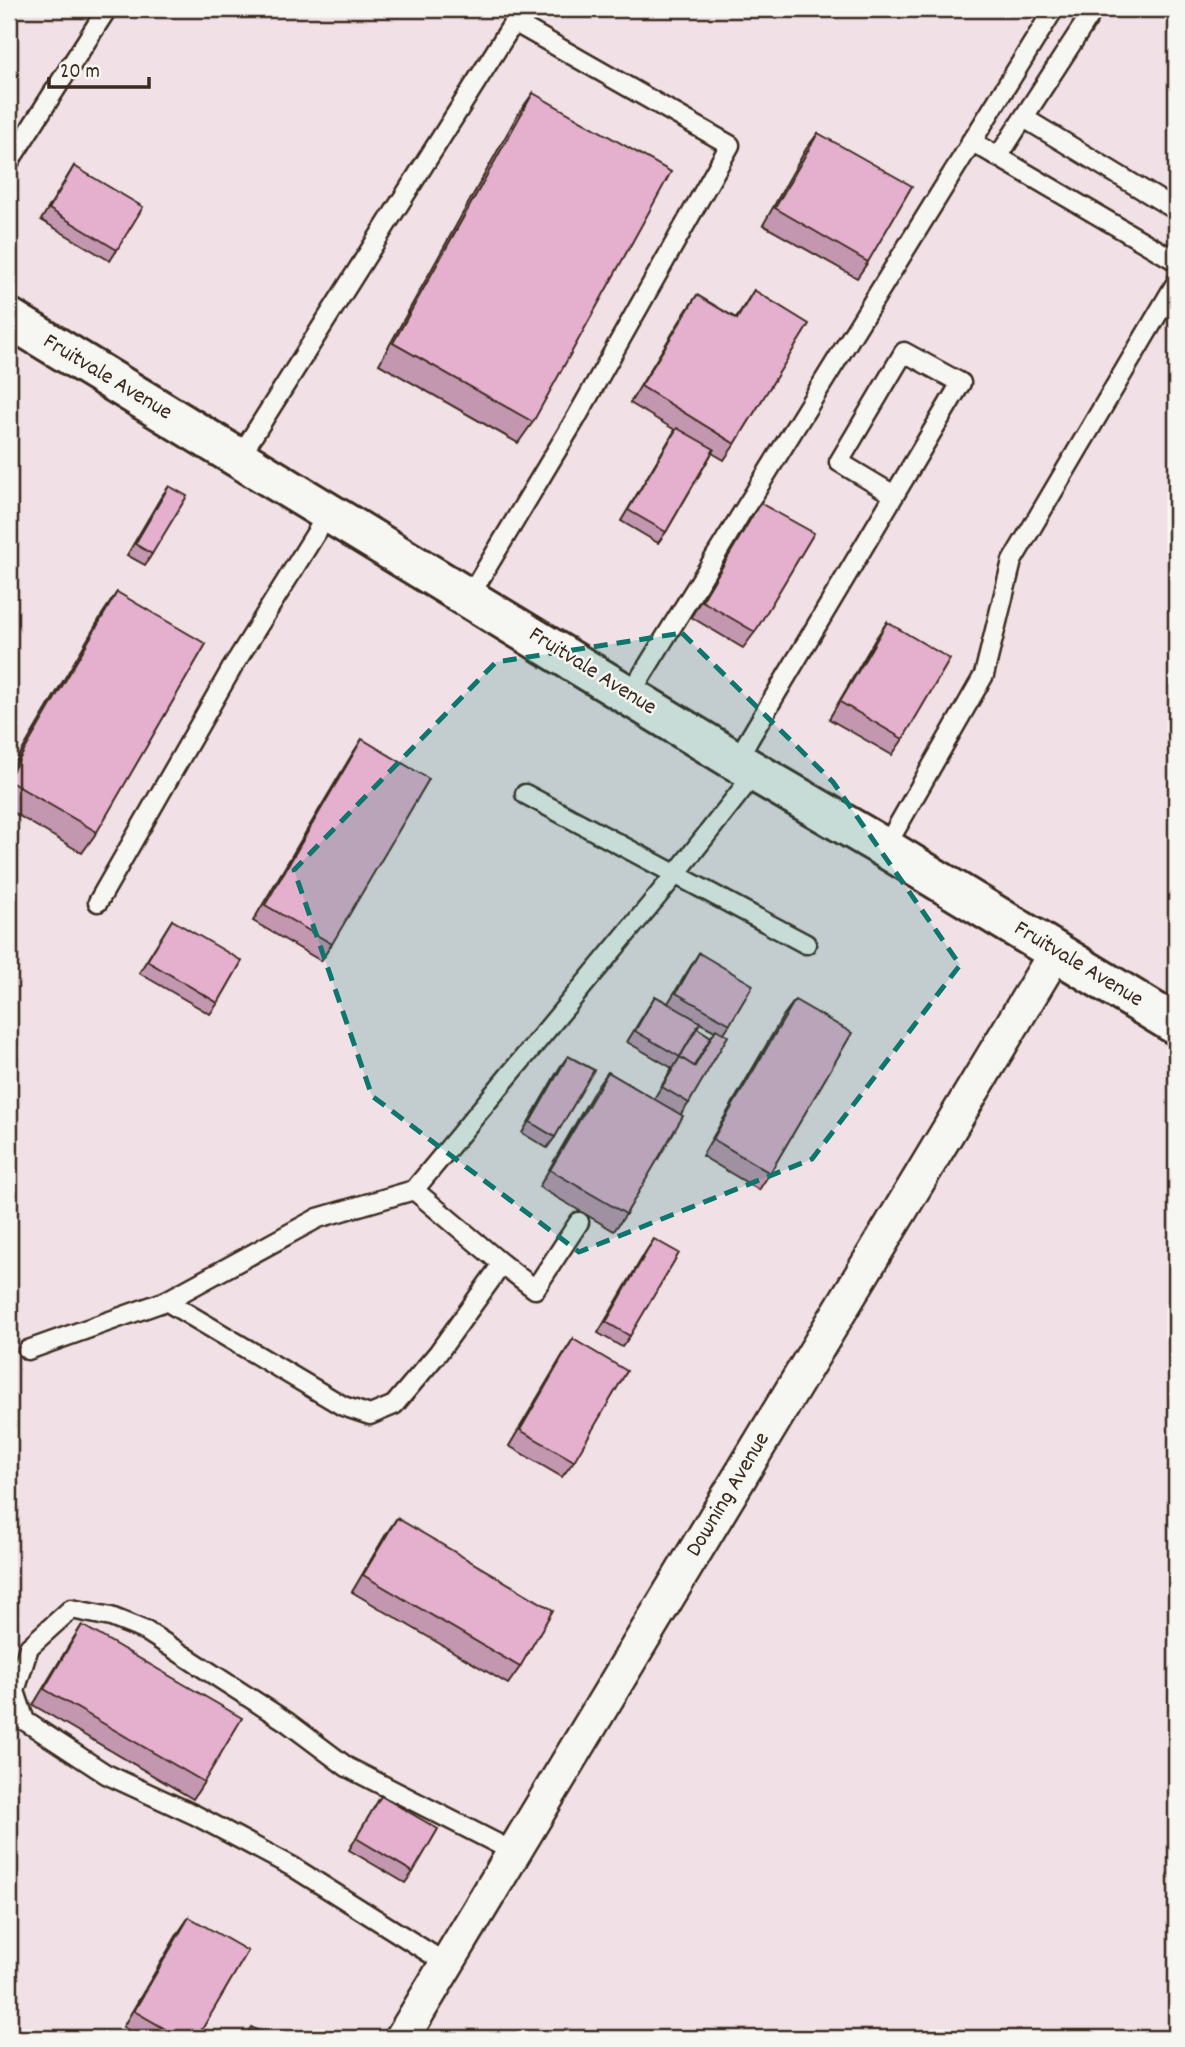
<svg xmlns="http://www.w3.org/2000/svg" width="1185" height="2047" font-family="Dekko,sans-serif">
	<style>
		.lines { fill: none; stroke-linecap: round; stroke-linejoin: round }
		.lane-casing { stroke: #3b2a1e; stroke-width: 23 }
		.street-casing { stroke: #3b2a1e; stroke-width: 38 }
		.secondary-casing { stroke: #3b2a1e; stroke-width: 44 }
		.lane { stroke: #f6f6f2; stroke-width: 18 }
		.street { stroke: #f6f6f2; stroke-width: 33 }
		.secondary { stroke: #f6f6f2; stroke-width: 38 }
		.wall { fill: #c497b0; stroke: #3b2a1e; stroke-width: 2; fill-rule: evenodd }
		.building { fill: #e4b0cd; stroke: #3b2a1e; stroke-width: 2 }
		.marked { fill: #0f766e; fill-opacity: 0.2; stroke: #0f766e; stroke-width: 5; stroke-dasharray: 14 9; stroke-linejoin: round }
		.labels { text-anchor: middle; dominant-baseline: central; stroke-width: 5; stroke-linejoin: round; paint-order: stroke }
		.street-label { font-size: 23px; fill: #3b2a1e; stroke: #f6f6f2 }
	</style>
	<rect width="100%" height="100%" fill="#f1e1e7"/>
	<filter id="ink" filterUnits="userSpaceOnUse"><feTurbulence type="fractalNoise" baseFrequency=".0143" numOctaves="2"/><feDisplacementMap in="SourceGraphic" scale="14" xChannelSelector="R" yChannelSelector="G"/><feConvolveMatrix kernelMatrix="1 2 1 2 8 2 1 2 1" color-interpolation-filters="sRGB"/></filter>
	<g filter="url(#ink)">
		<g class="lines">
			<g class="lane-casing">
				<g id="lane">
					<path d="M1024 118 1176 210"/>
					<path d="M971 141 1176 261"/>
					<path d="M998 157 1094 9"/>
					<path d="M9 162 107 9"/>
					<path d="M239 458 514 22 730 145 575 420 469 597"/>
					<path d="M629 696 1054 9"/>
					<path d="M736 761 961 383 904 352 839 462 894 495"/>
					<path d="M525 794 806 944"/>
					<path d="M885 848 984 675 1012 561 1176 283"/>
					<path d="M98 902 232 668 329 512"/>
					<path d="M502 1264 535 1289 579 1222"/>
					<path d="M166 1301 343 1406 370 1415 394 1405 438 1353 502 1264 414 1190"/>
					<path d="M28 1350 166 1301 318 1218 414 1190 675 875 755 773"/>
					<path d="M447 1964 293 1867 195 1815 106 1774 25 1721 15 1691 29 1647 71 1609 111 1617 146 1631 287 1722 347 1767 514 1852"/>
				</g>
			</g>
			<g class="street-casing">
				<path id="street" d="M402 2038 1056 952"/>
			</g>
			<g class="secondary-casing">
				<path id="secondary" d="M9 318 736 761 885 848 1176 1025"/>
			</g>
			<use href="#lane" class="lane"/>
			<use href="#street" class="street"/>
			<use href="#secondary" class="secondary"/>
		</g>
		<g class="wall">
			<path d="M533 93V422L518 443 379 364 518 114Z"/>
			<path d="M818 133 868 262 857 278 763 225 806 149Z"/>
			<path d="M74 166 117 250 110 261 41 220Z"/>
			<path d="M754 290 735 444 724 460 712 453 666 532 658 543 621 521 675 430 630 403 686 311 697 295 736 318Z"/>
			<path d="M169 486 152 554 145 565 127 555 161 497Z"/>
			<path d="M760 503 755 632 743 648 691 617 749 519Z"/>
			<path d="M117 592 97 832 82 853 9 810V773L103 613Z"/>
			<path d="M887 622 903 739 892 755 829 719 876 638Z"/>
			<path d="M362 739 332 944 321 961 253 921 351 756Z"/>
			<path d="M172 920 218 1003 210 1014 139 973Z"/>
			<path d="M699 953 730 1024 724 1033 689 1103 681 1114 626 1214 614 1231 539 1187 596 1088 608 1072 654 1099 672 1068 627 1042 655 996 668 1003ZM700 1023 715 1031 711 1037 697 1028Z"/>
			<path d="M795 1000 770 1173 759 1190 702 1156 783 1016Z"/>
			<path d="M568 1056 555 1137 547 1148 522 1133 560 1067Z"/>
			<path d="M654 1239 630 1336 622 1347 598 1333 646 1251Z"/>
			<path d="M573 1339 574 1461 562 1477 509 1446 562 1356Z"/>
			<path d="M397 1518 520 1667 508 1684 352 1592 386 1534Z"/>
			<path d="M82 1625 204 1782 193 1799 33 1705 71 1642Z"/>
			<path d="M381 1796 413 1872 405 1883 349 1850Z"/>
			<path d="M189 1917 197 2038H142L123 2027 178 1933Z"/>
		</g>
		<g class="building">
			<path d="M533 93 671 172 533 422 393 343Z"/>
			<path d="M818 133 912 186 868 262 775 208Z"/>
			<path d="M74 166 143 207 117 250 49 209Z"/>
			<path d="M754 290 809 324 735 444 641 386 697 295 737 319Z"/>
			<path d="M677 428 714 449 666 532 628 510Z"/>
			<path d="M169 486 187 496 152 554 135 544Z"/>
			<path d="M760 503 814 533 755 632 702 601Z"/>
			<path d="M117 592 206 644 97 832 9 781V777Z"/>
			<path d="M887 622 950 659 903 739 840 702Z"/>
			<path d="M362 739 429 779 332 944 265 905Z"/>
			<path d="M172 920 242 961 218 1003 147 961Z"/>
			<path d="M699 953 753 985 730 1024 676 993Z"/>
			<path d="M655 996 700 1022 680 1057 695 1066 716 1029 728 1036 689 1103 662 1087 680 1057 635 1031Z"/>
			<path d="M795 1000 852 1033 770 1173 713 1139Z"/>
			<path d="M697 1028 711 1037 694 1066 680 1057Z"/>
			<path d="M568 1056 594 1070 555 1137 530 1122Z"/>
			<path d="M608 1072 683 1116 626 1214 550 1170Z"/>
			<path d="M654 1239 679 1253 630 1336 606 1322Z"/>
			<path d="M573 1339 627 1371 574 1461 520 1430Z"/>
			<path d="M397 1518 553 1610 520 1667 363 1575Z"/>
			<path d="M82 1625 242 1718 204 1782 44 1689Z"/>
			<path d="M381 1796 438 1829 413 1872 356 1838Z"/>
			<path d="M189 1917 248 1951 197 2038H181L134 2011Z"/>
			<path d="M251 2027 271 2038H244Z"/>
		</g>
	</g>
	<path class="marked" d="M682 633 833 782 960 965 812 1159 579 1252 372 1096 294 870 496 662Z"/>
	<g class="labels">
		<g class="street-label">
			<text transform="translate(107 378) rotate(31)">Fruitvale Avenue</text>
			<text transform="translate(592 672) rotate(32)">Fruitvale Avenue</text>
			<text transform="translate(1078 965) rotate(31)">Fruitvale Avenue</text>
			<text transform="translate(729 1495) rotate(-59)">Downing Avenue</text>
		</g>
	</g>
	<rect width="1185" height="2047" fill="none" stroke="#f6f6f2" stroke-width="35"/>
	<rect x="18" y="18" width="1150" height="2012" fill="none" stroke="#3b2a1e" stroke-width="2.5" filter="url(#ink)"/>
	<path d="M49 77v10h100v-10" fill="none" stroke="#3b2a1e" stroke-width="3.5"/>
	<text x="60" y="77" font-size="21" fill="#3b2a1e" stroke="#f6f6f2" stroke-width="5" paint-order="stroke">20 m</text>
</svg>
